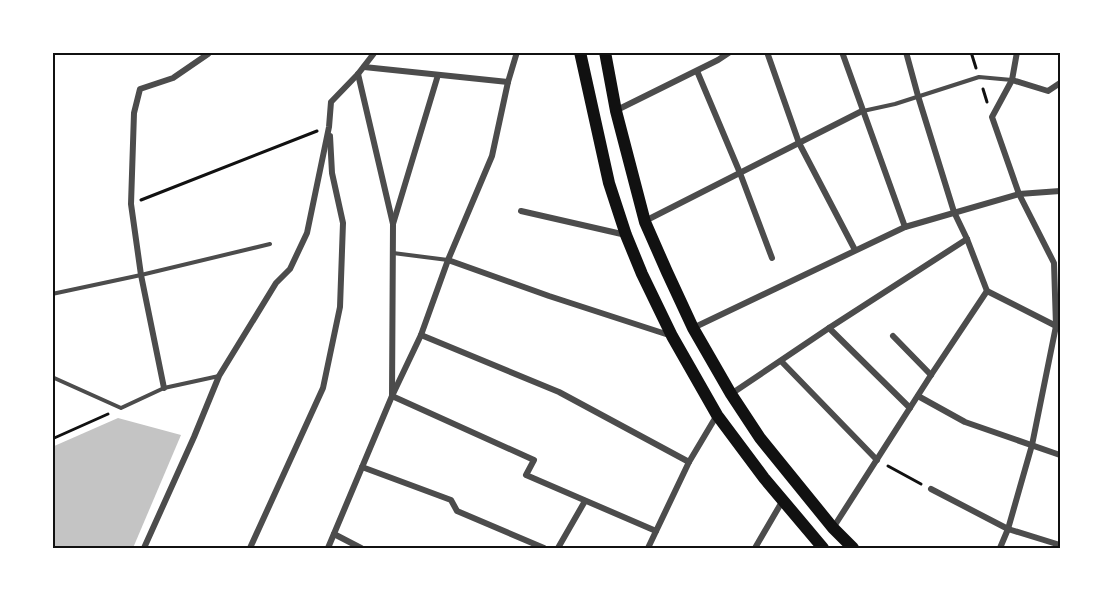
<svg xmlns="http://www.w3.org/2000/svg" width="1113" height="601" font-family="'Roboto Condensed',sans-serif">
	<style>
		.building { fill: #c4c4c4 }
		.lines { fill: none; stroke-linecap: round; stroke-linejoin: round }
		.path { stroke: #111; stroke-width: 3 }
		.service { stroke: #4c4c4c; stroke-width: 4 }
		.minor { stroke: #4c4c4c; stroke-width: 6 }
		.primary { stroke: #111; stroke-width: 12 }
		.neatline { fill: none; stroke: #111; stroke-width: 2 }
	</style>
	<rect width="100%" height="100%" fill="#fff"/>
	<path class="building" d="M118 418 181 435 133 548H52V447Z"/>
	<g class="lines">
		<g class="path">
			<path d="M971 52 976 68"/>
			<path d="M983 89 987 102"/>
			<path d="M141 200 317 131"/>
			<path d="M52 439 108 414"/>
			<path d="M888 466 921 484"/>
		</g>
		<g class="service">
			<path d="M863 111 895 104 979 77 1012 80"/>
			<path d="M393 253 448 260"/>
			<path d="M52 294 141 275 270 244"/>
			<path d="M52 377 121 408 164 388 219 376"/>
		</g>
		<g class="minor">
			<path d="M767 52 799 143 855 250"/>
			<path d="M842 52 905 227"/>
			<path d="M906 52 918 96 954 212 967 239 987 291"/>
			<path d="M364 67 508 82"/>
			<path d="M697 71 740 173 772 258"/>
			<path d="M358 74 393 224 392 396 534 460 526 475 656 531"/>
			<path d="M1012 80 1048 91 1060 83"/>
			<path d="M617 110 718 60 730 52"/>
			<path d="M521 211 626 235"/>
			<path d="M645 221 862 111"/>
			<path d="M393 224 438 75"/>
			<path d="M448 260 549 296 672 336"/>
			<path d="M987 291 1060 328"/>
			<path d="M693 328 905 227 1019 194 1060 191"/>
			<path d="M829 328 910 408"/>
			<path d="M421 335 559 392 689 462"/>
			<path d="M893 336 931 375"/>
			<path d="M781 361 877 460"/>
			<path d="M164 388 141 275 131 204 134 113 140 89 173 78 208 54"/>
			<path d="M731 394 829 328 967 239"/>
			<path d="M918 396 965 422 1060 455"/>
			<path d="M362 467 451 500 457 511 544 548"/>
			<path d="M931 489 1008 529 1060 545"/>
			<path d="M833 528 931 375 987 291"/>
			<path d="M334 534 361 548"/>
			<path d="M144 548 194 437 219 376 276 283 290 269 307 233 329 127 331 102 358 74 375 52"/>
			<path d="M250 548 323 388 340 307 343 223 332 173 330 136"/>
			<path d="M328 548 392 396 421 335 448 260 492 156 508 82 517 52"/>
			<path d="M558 548 585 501"/>
			<path d="M648 548 689 462 717 415"/>
			<path d="M755 548 783 500"/>
			<path d="M1000 548 1008 529 1032 445 1056 326 1054 263 1019 194 992 117 1012 80 1017 52"/>
		</g>
		<g class="primary">
			<path d="M580 52 609 183 626 235 642 274 672 336 717 415 764 478 823 548"/>
			<path d="M605 52 616 111 645 222 667 272 693 328 731 394 760 438 833 528 853 548"/>
		</g>
	</g>
	<rect width="1113" height="601" fill="none" stroke="#ffffff" stroke-width="108"/>
	<rect x="54" y="54" width="1005" height="493" class="neatline"/>
</svg>
